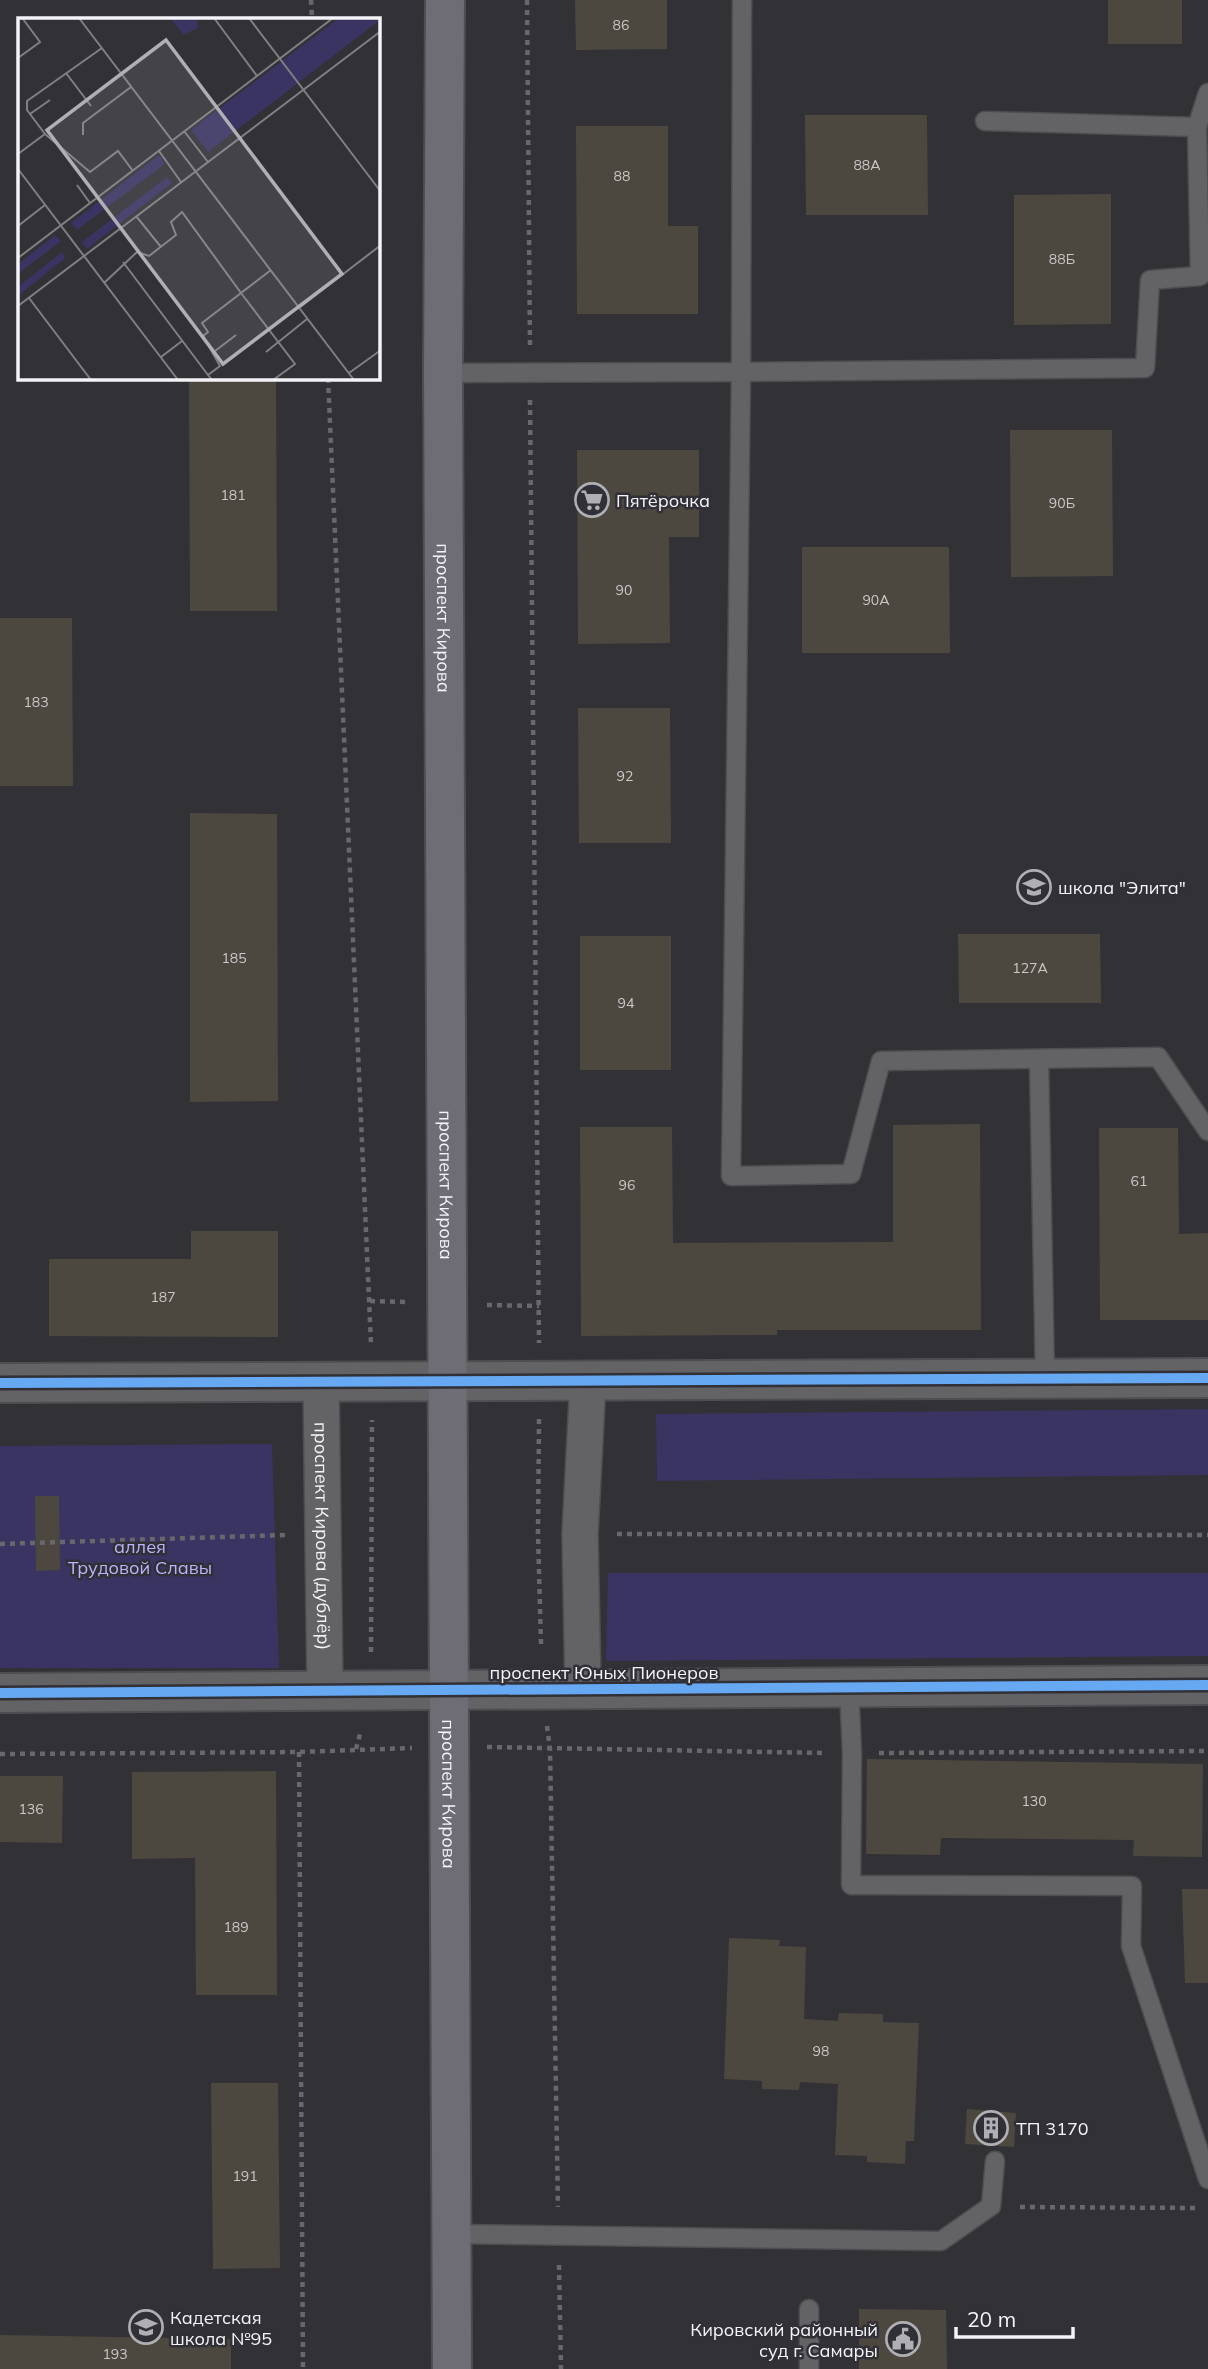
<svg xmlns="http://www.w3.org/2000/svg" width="1208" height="2369" font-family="Mulish,sans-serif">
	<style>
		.green { fill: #3a3463 }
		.building { fill: #4c4840 }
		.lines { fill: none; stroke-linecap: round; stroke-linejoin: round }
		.lane-casing { stroke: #4e4e52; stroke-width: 21 }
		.street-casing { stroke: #4e4e52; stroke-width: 38 }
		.secondary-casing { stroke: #4e4e52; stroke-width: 42 }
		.primary-casing { stroke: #4e4e52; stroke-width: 42 }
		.path { stroke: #68686c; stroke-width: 4.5; stroke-dasharray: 5 5; stroke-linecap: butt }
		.lane { stroke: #636366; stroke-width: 18 }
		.street { stroke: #636366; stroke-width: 35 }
		.secondary { stroke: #636366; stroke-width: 38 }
		.primary { stroke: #6e6c74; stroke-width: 38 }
		.cycleway-casing { stroke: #313037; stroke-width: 15 }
		.cycleway { stroke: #66a8f1; stroke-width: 10 }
		.labels { text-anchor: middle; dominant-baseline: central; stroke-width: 5; stroke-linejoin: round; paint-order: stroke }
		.number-label { font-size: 14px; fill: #cac9ca }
		.poi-label { font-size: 18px; fill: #f4f4f8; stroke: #313037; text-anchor: start }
		.street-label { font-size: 18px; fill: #f4f4f8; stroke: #313037 }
		.park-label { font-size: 18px; fill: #bab4fe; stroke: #313037 }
		.inset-road { fill: none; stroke: #807f84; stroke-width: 2 }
		.view { fill: #b0b0b4; fill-opacity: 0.15; stroke: #b0b0b4; stroke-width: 3.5 }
		.inset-edge { fill: none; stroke: #f4f4f8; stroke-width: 3.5 }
	</style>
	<rect width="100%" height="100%" fill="#323136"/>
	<g class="green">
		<path d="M1208 1409V1475L657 1481 656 1414Z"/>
		<path d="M272 1444 279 1668H0V1446Z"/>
		<path d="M608 1573H1208V1656L606 1661Z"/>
	</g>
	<g class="building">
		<path d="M575 0H667V49L576 50Z"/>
		<rect x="1108" y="0" width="74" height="44"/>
		<path d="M805 115H927L928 215H806Z"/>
		<path d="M576 126H668V226H698V314H577Z"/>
		<path d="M1111 194V324L1014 325V195Z"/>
		<path d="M189 378H276L277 611H190Z"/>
		<path d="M1010 430H1112L1113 576 1011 577Z"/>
		<path d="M577 450H699V537H669L670 643 578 644Z"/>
		<path d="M802 547H949L950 653H802Z"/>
		<path d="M0 618H72L73 786H0Z"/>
		<path d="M578 708H670L671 843H579Z"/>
		<path d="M190 813 277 814 278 1101 190 1102Z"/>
		<path d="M958 934H1100L1101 1003H959Z"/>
		<rect x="580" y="936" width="91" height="134"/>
		<path d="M980 1124 981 1330H777V1335L581 1336 580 1127H672L673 1243 893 1242V1125Z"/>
		<path d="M1099 1128H1178L1179 1234 1208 1233V1320H1100Z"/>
		<path d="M191 1231H278V1337L49 1336V1259H191Z"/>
		<path d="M35 1496H59L60 1570 36 1571Z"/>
		<path d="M867 1759 1203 1764 1202 1857 1133 1856 1134 1840 941 1838 940 1855 866 1854Z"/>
		<path d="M276 1771 277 1995H196L195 1858 132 1859V1772Z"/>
		<path d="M0 1776H63L62 1843 0 1842Z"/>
		<path d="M1182 1889H1208V1983H1185Z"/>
		<path d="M729 1938 780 1940 779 1946 806 1947 804 2019 838 2021 839 2013 883 2014V2022L919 2023 914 2141H906L905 2164 867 2162V2156L835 2155 838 2084 800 2082 799 2090 762 2089V2081L724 2079Z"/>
		<path d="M211 2083H278L280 2268 213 2269Z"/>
		<path d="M967 2109 1016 2113 1014 2147 965 2144Z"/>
		<path d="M859 2309 946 2310 947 2369H859Z"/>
		<path d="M0 2335 231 2339V2369H0Z"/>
	</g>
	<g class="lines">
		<g class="lane-casing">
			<g id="lane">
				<path d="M1208 93 1197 127 1200 276 1150 280 1145 368 741 372 731 1176 851 1174 881 1061 1158 1057 1208 1131"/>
				<path d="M985 121 1197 127"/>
				<path d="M443 373 741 372 742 0"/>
				<path d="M1039 1060 1045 1379"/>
				<path d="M849 1687 852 1753 851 1885 1132 1886 1131 1946 1208 2179"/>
				<path d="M451 2234 941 2241 991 2206 995 2161"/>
				<path d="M809 2369V2309"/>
			</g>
		</g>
		<g class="street-casing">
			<g id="street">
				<path id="s1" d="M321 1382 325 1691"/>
				<path d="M583 1689 580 1534 588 1381"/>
			</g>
		</g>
		<g class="secondary-casing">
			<g id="secondary">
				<path d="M0 1383 1208 1378"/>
				<path d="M0 1693 1208 1685"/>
			</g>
		</g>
		<g class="primary-casing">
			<g id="primary">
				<path id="s2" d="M445 0 443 373 452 2369"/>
			</g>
		</g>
		<g class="path">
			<path d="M311 0 312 19"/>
			<path d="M527 0 530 346"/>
			<path d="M328 378 371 1344"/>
			<path d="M530 400 539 1343"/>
			<path d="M370 1301 408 1302"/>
			<path d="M487 1305 539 1306"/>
			<path d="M539 1419 538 1534 541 1644"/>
			<path d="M617 1534 1208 1535"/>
			<path d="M0 1544 286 1535"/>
			<path d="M371 1652 372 1420"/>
			<path d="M547 1726 550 1749 558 2207"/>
			<path d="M487 1747 825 1753"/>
			<path d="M356 1749 361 1730"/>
			<path d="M299 1752 303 2369"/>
			<path d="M879 1753 1208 1751"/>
			<path d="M0 1754 299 1752 412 1748"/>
			<path d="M1020 2207 1200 2208"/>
			<path d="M559 2265 561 2369"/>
		</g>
		<use href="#lane" class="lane"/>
		<use href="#street" class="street"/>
		<use href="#secondary" class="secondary"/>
		<use href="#primary" class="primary"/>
		<g class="cycleway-casing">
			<g id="cycleway">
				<path d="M0 1383 1208 1378"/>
				<path d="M0 1693 1208 1685"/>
			</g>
		</g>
		<use href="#cycleway" class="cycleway"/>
	</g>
	<defs>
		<g id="supermarket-ring" transform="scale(1.75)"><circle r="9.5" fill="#313037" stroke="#b0b0b4" stroke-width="1.5"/><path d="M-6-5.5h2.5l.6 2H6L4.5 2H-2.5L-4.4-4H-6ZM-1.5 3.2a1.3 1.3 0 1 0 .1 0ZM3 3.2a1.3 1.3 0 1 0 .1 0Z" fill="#b0b0b4"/></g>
		<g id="school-ring" transform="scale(1.75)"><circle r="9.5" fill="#313037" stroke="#b0b0b4" stroke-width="1.5"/><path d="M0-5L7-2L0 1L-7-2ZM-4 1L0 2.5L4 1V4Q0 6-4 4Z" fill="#b0b0b4"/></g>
		<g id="building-ring" transform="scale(1.75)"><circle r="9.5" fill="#313037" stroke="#b0b0b4" stroke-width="1.5"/><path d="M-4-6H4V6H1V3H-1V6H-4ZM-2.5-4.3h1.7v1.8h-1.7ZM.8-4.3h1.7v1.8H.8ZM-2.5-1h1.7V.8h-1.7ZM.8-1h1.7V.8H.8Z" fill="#b0b0b4"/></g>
		<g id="civic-ring" transform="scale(1.75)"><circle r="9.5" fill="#313037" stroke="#b0b0b4" stroke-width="1.5"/><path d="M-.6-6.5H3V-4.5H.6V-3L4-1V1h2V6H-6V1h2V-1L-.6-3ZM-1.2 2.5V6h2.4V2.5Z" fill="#b0b0b4"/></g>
	</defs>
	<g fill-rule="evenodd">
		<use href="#supermarket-ring" x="592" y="500"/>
		<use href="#school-ring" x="1034" y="887"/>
		<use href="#building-ring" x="991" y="2128"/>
		<use href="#school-ring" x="146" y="2327"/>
		<use href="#civic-ring" x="903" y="2339"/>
	</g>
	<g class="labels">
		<g class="number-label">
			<text x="621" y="25">86</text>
			<text x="867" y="165">88А</text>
			<text x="622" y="176">88</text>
			<text x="1062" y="259">88Б</text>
			<text x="233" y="495">181</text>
			<text x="1062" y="503">90Б</text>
			<text x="624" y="590">90</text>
			<text x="876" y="600">90А</text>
			<text x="36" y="702">183</text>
			<text x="625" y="776">92</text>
			<text x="234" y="958">185</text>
			<text x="1030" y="968">127А</text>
			<text x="626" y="1003">94</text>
			<text x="1139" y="1181">61</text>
			<text x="627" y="1185">96</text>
			<text x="163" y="1297">187</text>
			<text x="1034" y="1801">130</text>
			<text x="31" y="1809">136</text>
			<text x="236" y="1927">189</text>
			<text x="821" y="2051">98</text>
			<text x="245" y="2176">191</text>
			<text x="115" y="2354">193</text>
		</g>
		<g class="poi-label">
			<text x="616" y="500">Пятёрочка</text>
			<text x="1058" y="887">школа "Элита"</text>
			<text x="1016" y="2128">ТП 3170</text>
			<text x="170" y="2317">Кадетская<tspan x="170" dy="21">школа №95</tspan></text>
			<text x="878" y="2329" text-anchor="end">Кировский районный<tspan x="878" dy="21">суд г. Самары</tspan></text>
		</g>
		<g class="street-label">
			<text stroke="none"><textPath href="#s2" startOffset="618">проспект Кирова</textPath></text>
			<text stroke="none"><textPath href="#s2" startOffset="1185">проспект Кирова</textPath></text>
			<text stroke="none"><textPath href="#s1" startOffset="154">проспект Кирова (дублёр)</textPath></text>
			<text x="604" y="1672">проспект Юных Пионеров</text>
			<text stroke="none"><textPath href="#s2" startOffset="1794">проспект Кирова</textPath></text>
		</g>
		<g class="park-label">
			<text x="140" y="1546">аллея<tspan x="140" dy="21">Трудовой Славы</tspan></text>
		</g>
	</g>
	<g transform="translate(18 18)">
		<rect width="362" height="362" fill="#323136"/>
		<path d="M152 0H178L181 9 166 17ZM321 0 362 2 190 134 173 112ZM141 137 147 146 59 212 53 205ZM149 159 154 165 69 231 64 224ZM37 217 43 223 0 256V246ZM44 234 47 240 0 278V269Z" fill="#3a3463"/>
		<path class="inset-road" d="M61 0 336 362M196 0 239 58M231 0 363 174M0 40 22 24 5 1M48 55 73 88M12 96 32 82M166 113 190 144M27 116 9 92V83L84 30M65 117V105L113 69M141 133 163 164M0 136 27 116 72 154 100 133 115 153M0 151 160 362M59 167 72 185M118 198 143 229M0 208 27 187M0 240 315 0M105 244 190 357M253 252 223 275 277 346 255 362M86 265 119 234 131 238 158 217 153 204 164 194 223 275 184 305 190 314 185 318 202 348 190 357 194 362M11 280 73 362M0 288 363 13M281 290 363 227M197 333 218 317M248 334 289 301M143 339 164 323M331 355 363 332"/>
		<path class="view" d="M148 22 324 256 205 346 29 112Z"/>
		<rect width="362" height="362" class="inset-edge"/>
	</g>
	<path d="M956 2327v10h117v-10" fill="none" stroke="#f4f4f8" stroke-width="3.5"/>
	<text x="967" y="2327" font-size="21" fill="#f4f4f8" stroke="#313037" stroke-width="5" paint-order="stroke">20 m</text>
</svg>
